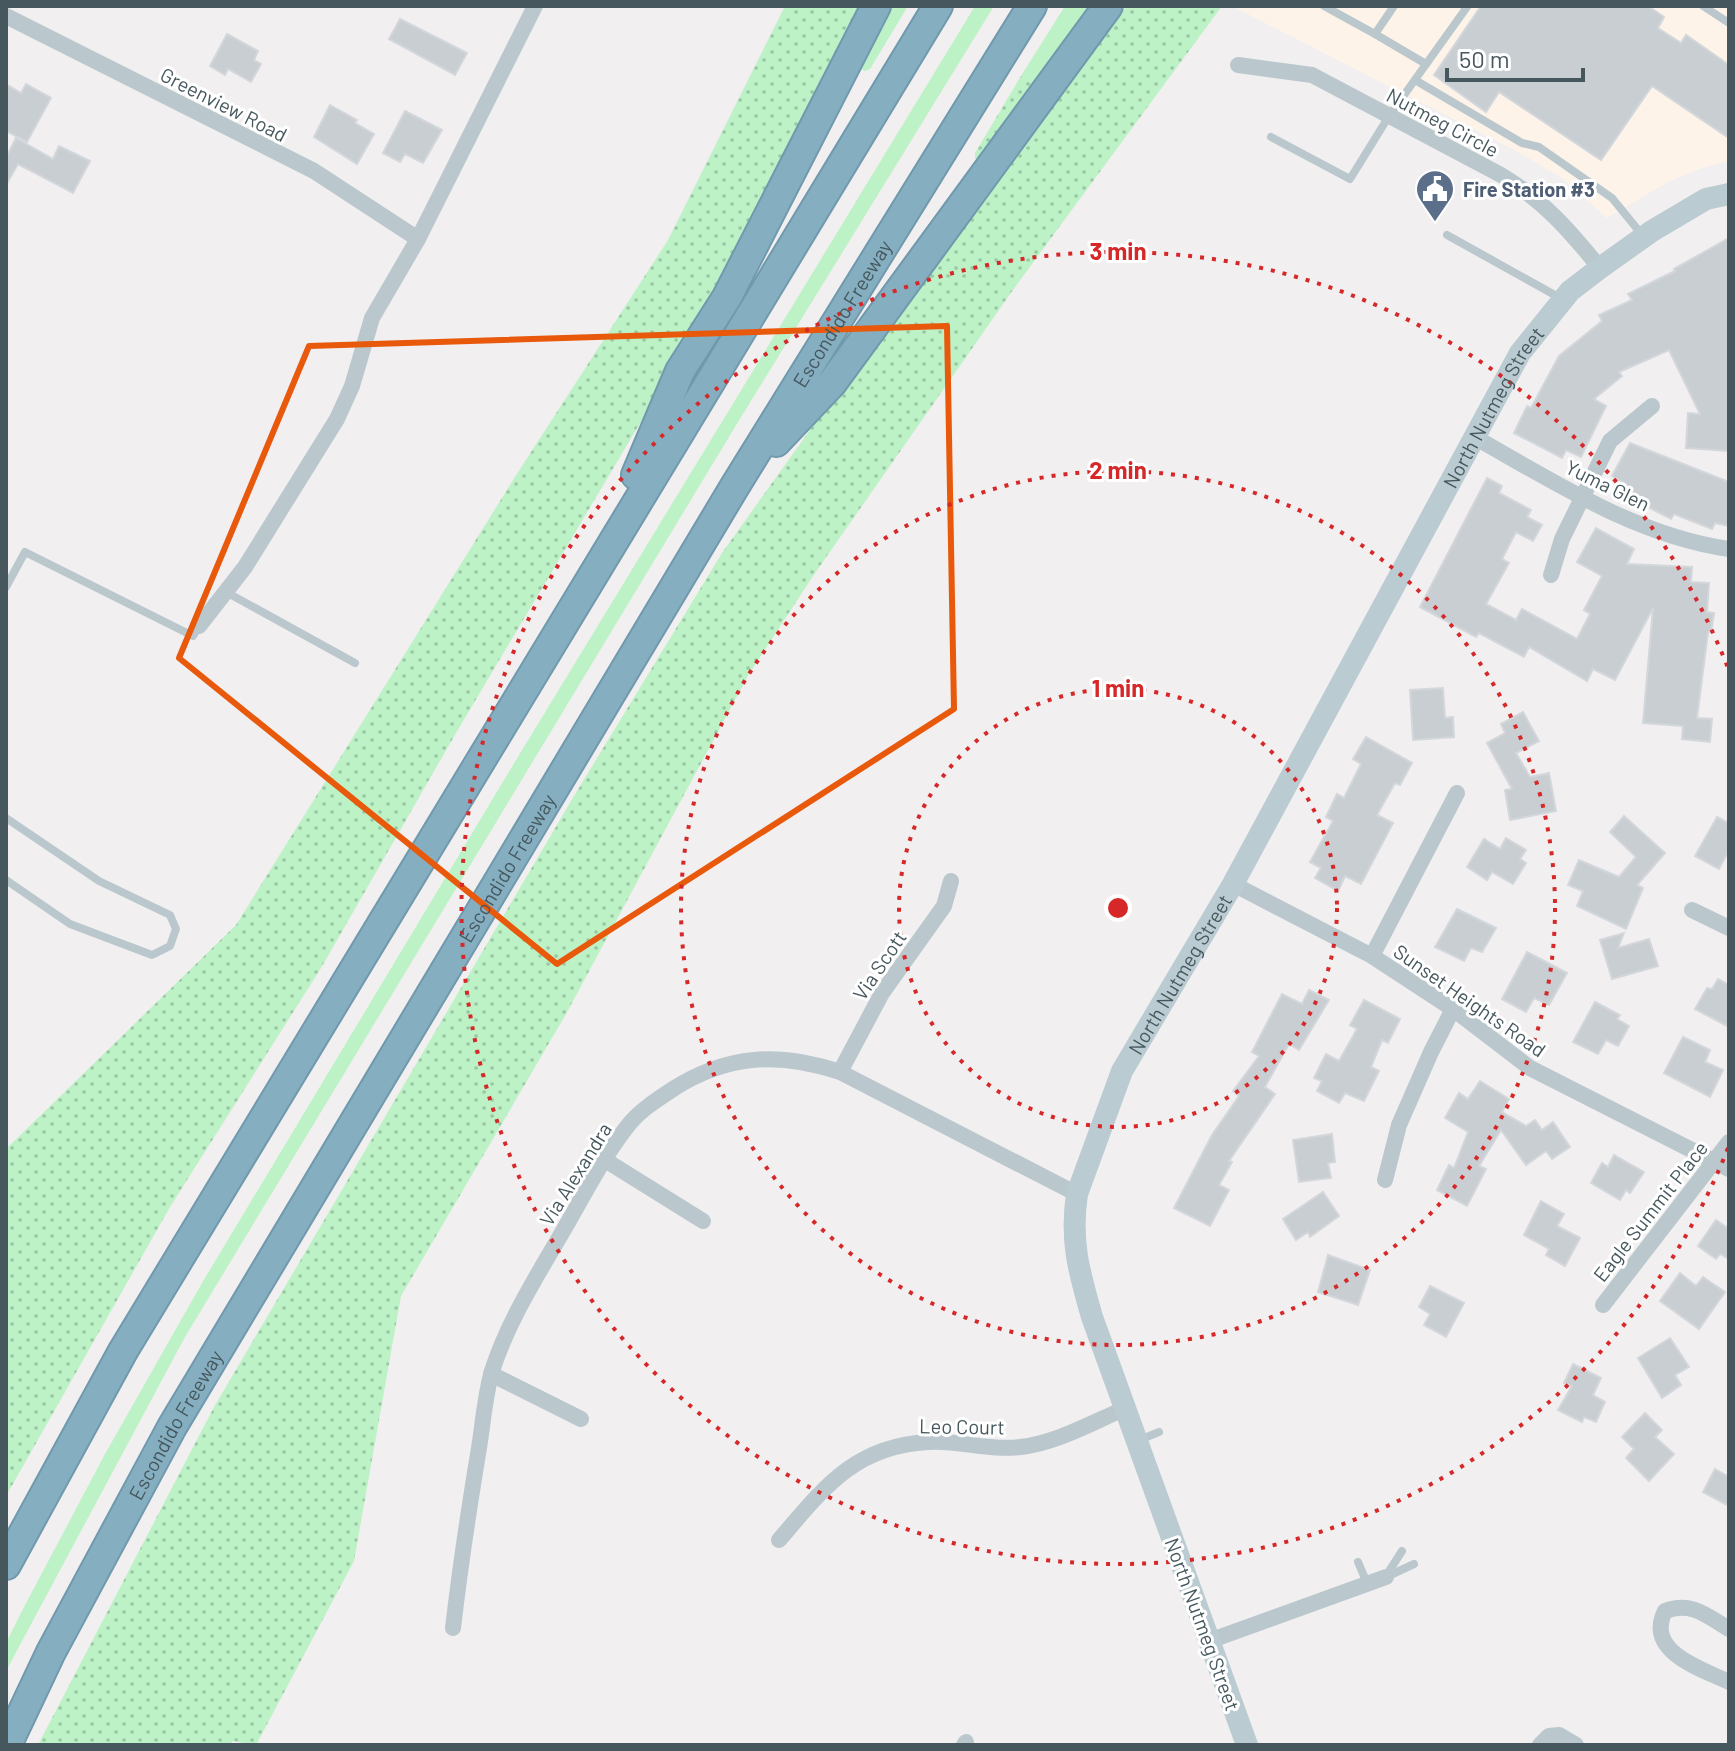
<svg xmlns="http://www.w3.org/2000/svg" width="1735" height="1751" font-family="Barlow,sans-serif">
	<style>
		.commercial { fill: #fdf3e9 }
		.grass { fill: url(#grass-dots) }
		.garden { fill: #bcf2c6 }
		.building { fill: #c9ced2; stroke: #d3d7db; stroke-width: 2 }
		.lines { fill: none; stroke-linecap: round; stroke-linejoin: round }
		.highway-casing { stroke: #7099ad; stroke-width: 32 }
		.lane { stroke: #bac8cd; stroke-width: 8 }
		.street { stroke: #bac8cd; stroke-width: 16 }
		.secondary { stroke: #bacbd2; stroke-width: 22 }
		.highway { stroke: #85aec1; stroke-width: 28 }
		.marked { fill: none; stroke: #e8590c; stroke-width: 6; stroke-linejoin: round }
		.ring { fill: none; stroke: #d62828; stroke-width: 4; stroke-dasharray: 4 8 }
		.labels { text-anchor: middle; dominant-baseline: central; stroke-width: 6; stroke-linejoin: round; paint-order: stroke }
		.street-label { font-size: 20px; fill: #46585e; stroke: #fff }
		.service-label { font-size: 20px; font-weight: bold; fill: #4e5e75; stroke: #fff; text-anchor: start }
		.centre { fill: #d62828; stroke: #fff; stroke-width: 4 }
		.ring-label { font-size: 24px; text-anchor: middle; font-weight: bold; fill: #d62828; stroke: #fff; stroke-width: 6; stroke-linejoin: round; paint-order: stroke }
	</style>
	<defs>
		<pattern id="grass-dots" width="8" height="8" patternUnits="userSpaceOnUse" patternTransform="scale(2)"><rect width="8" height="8" fill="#bcf2c6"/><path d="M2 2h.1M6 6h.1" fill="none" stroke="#9bc7a4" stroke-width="1.8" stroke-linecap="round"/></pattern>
	</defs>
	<rect width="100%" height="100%" fill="#f2eff0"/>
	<path class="commercial" d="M1232 6H1729V161L1702 168 1668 182 1607 218 1562 178 1520 153Z"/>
	<g class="grass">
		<path d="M785 6H860L710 298 649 408 456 733 321 968 170 1207 6 1496V1149L236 925 515 477 668 240Z"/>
		<path d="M1127 6H1222L1015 287 813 576 749 674 566 1014 401 1296 354 1561 256 1745 233 1741 229 1745H38L214 1407 577 791 722 553 931 261Z"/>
		<path d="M1021 76 1038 85 979 161 975 158V153Z"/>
	</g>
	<g class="garden">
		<path d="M886 6H908L870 69 865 71 857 67Z"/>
		<path d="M975 6H994L735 427 185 1337 6 1671V1643L24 1607 105 1454 202 1283 513 765Z"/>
		<path d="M1065 6H1096L1038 85 1021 76Z"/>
	</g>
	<g class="building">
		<path d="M1481 6H1648L1664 17 1658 28 1681 43 1686 35 1729 65V138L1652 86 1601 160 1499 92 1486 112 1434 75Z"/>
		<path d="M400 19 467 53 455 75 389 39Z"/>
		<path d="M227 34 258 51 254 60 261 64 251 82 228 69 225 75 210 66Z"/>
		<path d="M6 84 21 93 26 84 51 98 27 142 6 131Z"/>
		<path d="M330 105 357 120 355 123 374 134 357 164 314 137Z"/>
		<path d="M405 111 442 130 423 163 405 154 400 162 383 153Z"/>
		<path d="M16 138 53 159 59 146 90 161 73 193 18 164 6 185V158Z"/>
		<path d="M1729 238V451L1686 448 1688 413 1700 414 1669 350 1619 372 1622 376 1594 399 1606 406 1581 457 1566 450 1562 458 1514 433 1527 406 1531 408 1559 356 1602 321 1599 315 1632 300 1628 294 1675 271 1674 269Z"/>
		<path d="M1630 443 1729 482V526L1715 523 1712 529 1674 514 1671 519 1619 492 1624 483 1612 476Z"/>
		<path d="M1487 478 1502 486 1499 493 1531 510 1527 517 1542 525 1533 541 1516 532 1502 559 1509 563 1486 604 1516 620 1522 609 1577 639 1590 614 1584 610 1602 576 1577 562 1596 528 1634 549 1627 564 1692 567 1691 582 1709 583 1707 612 1714 613 1711 632H1708L1697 718 1712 719 1710 742 1682 739 1683 726 1643 723 1653 608 1615 680 1593 669 1587 681 1529 647 1524 657 1479 633 1476 637 1420 607Z"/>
		<path d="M1443 688 1445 718 1453 717 1454 737 1413 740 1410 690Z"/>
		<path d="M1523 712 1539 741 1516 753 1530 777 1549 773 1556 811 1510 820 1505 790 1512 789 1487 743 1505 733 1501 724Z"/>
		<path d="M1366 737 1412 763 1400 785 1395 783 1377 815 1393 823 1361 884 1345 876 1338 891 1315 878 1321 868 1310 862 1333 821 1326 817 1337 794 1344 798 1361 764 1353 759Z"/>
		<path d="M1624 816 1665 853 1637 885 1643 888 1626 929 1577 906 1583 891 1568 885 1579 860 1619 877 1636 857 1610 832Z"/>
		<path d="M1717 817 1729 823V850L1719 869 1695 856Z"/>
		<path d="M1506 838 1526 850 1520 859 1526 863 1513 884 1492 872 1487 880 1467 867 1484 839 1500 849Z"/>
		<path d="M1457 909 1496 928 1482 952 1471 948 1464 961 1435 947Z"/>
		<path d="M1624 933 1618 948 1649 939 1658 966 1612 979 1600 940Z"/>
		<path d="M1527 952 1567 973 1549 1005 1534 998 1526 1012 1502 999Z"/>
		<path d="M1718 979 1729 985V1027L1695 1009 1707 988 1712 989Z"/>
		<path d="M1309 990 1329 1000 1299 1050 1289 1044 1265 1087 1275 1094 1229 1161 1232 1162 1219 1185 1229 1190 1210 1226 1174 1208 1212 1135 1239 1096 1233 1091 1259 1056 1252 1052 1282 994 1302 1004Z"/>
		<path d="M1364 1000 1400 1019 1388 1043 1382 1040 1371 1067 1379 1071 1364 1101 1345 1093 1339 1103 1317 1091 1322 1081 1314 1078 1326 1054 1339 1061 1357 1029 1350 1025Z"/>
		<path d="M1595 1002 1620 1015 1617 1019 1629 1026 1618 1046 1606 1040 1598 1054 1573 1042Z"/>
		<path d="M1683 1037 1710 1050 1705 1062 1723 1070 1710 1097 1664 1073Z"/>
		<path d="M1480 1081 1509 1099 1502 1112 1526 1126 1535 1120 1542 1130 1553 1122 1570 1147 1552 1159 1546 1151 1526 1165 1501 1130 1479 1166 1486 1169 1467 1206 1437 1190 1449 1165 1454 1168 1468 1132 1445 1118 1459 1093 1468 1099Z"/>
		<path d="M1332 1134 1335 1162 1328 1163 1331 1178 1299 1182 1293 1140Z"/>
		<path d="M1614 1155 1644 1172 1630 1193 1626 1190 1620 1200 1591 1183 1602 1163 1608 1167Z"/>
		<path d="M1323 1192 1339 1216 1310 1237 1308 1232 1296 1240 1283 1219Z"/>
		<path d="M1541 1201 1564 1214 1557 1226 1580 1238 1565 1266 1546 1255 1549 1249 1524 1235Z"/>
		<path d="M1716 1220 1729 1229V1259L1720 1254 1716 1259 1698 1246Z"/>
		<path d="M1328 1255 1370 1270 1358 1305 1318 1292Z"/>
		<path d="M1680 1273 1696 1286 1703 1277 1725 1292 1699 1329 1660 1301Z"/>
		<path d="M1430 1286 1464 1303 1446 1337 1424 1325 1430 1314 1419 1307Z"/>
		<path d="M1670 1338 1689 1367 1675 1375 1681 1385 1662 1398 1638 1358Z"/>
		<path d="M1573 1364 1601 1378 1593 1395 1605 1402 1596 1422 1584 1417 1582 1422 1558 1410 1572 1386 1564 1383Z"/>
		<path d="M1645 1413 1662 1430 1655 1437 1674 1454 1649 1481 1626 1458 1634 1449 1622 1437Z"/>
		<path d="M1715 1469 1729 1477V1506L1703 1492Z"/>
	</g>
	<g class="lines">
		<g class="highway-casing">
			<g id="highway">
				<path d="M776 442 832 383 1108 6"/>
				<path d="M636 475 680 371 727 297 876 6"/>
				<path d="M6 1565 123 1351 938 6"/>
				<path id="s2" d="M7 1745 51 1652 172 1427 735 486 1032 6"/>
			</g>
		</g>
		<g class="lane">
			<path d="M1324 6 1375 34"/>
			<path d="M1394 6 1375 34 1426 64"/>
			<path d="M1703 6 1729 23"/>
			<path d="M1415 80 1522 143 1539 147 1612 198 1643 236"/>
			<path d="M1271 137 1350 179 1389 116 1467 7 1464 6"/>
			<path d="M1447 235 1562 299"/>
			<path d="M6 587 25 552 193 636 199 626"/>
			<path d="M226 592 355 663"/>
			<path d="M6 818 99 881 170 915 176 929 170 946 152 955 70 924 6 880"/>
			<path d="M1137 1441 1159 1432"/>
			<path d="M1358 1562 1367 1583"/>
			<path d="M1386 1576 1402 1551"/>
			<path d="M1386 1577 1414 1564"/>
		</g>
		<g class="street">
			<path d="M6 16 314 171 418 239"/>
			<path d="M1238 65 1312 75 1501 175C1544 201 1569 230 1600 268"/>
			<path d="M1476 438C1556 483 1637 536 1729 549"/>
			<path d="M1551 575 1562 539 1610 441 1652 406"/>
			<path d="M199 626 245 567 337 419 352 386 372 318 418 239 535 6"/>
			<path d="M1233 884 1372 956 1453 1009 1530 1068 1729 1169"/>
			<path d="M1692 910 1729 928"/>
			<path d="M1372 956 1457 793"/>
			<path d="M840 1072 882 993 944 906 951 881"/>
			<path d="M605 1160 703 1221"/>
			<path d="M1385 1180 1399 1125 1431 1052 1453 1009"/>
			<path d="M1603 1305 1729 1142"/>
			<path d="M491 1374 581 1419"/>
			<path d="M779 1540C823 1489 854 1446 928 1442 959 1440 989 1451 1020 1447 1056 1443 1091 1423 1124 1409"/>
			<path d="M453 1628C460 1568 469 1508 479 1448 483 1423 485 1395 492 1371 508 1321 537 1276 563 1231 584 1195 604 1155 630 1123 642 1109 658 1099 673 1089 728 1054 779 1052 840 1072L1077 1194"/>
			<path d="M1729 1629C1707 1616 1692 1601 1665 1611 1645 1652 1700 1668 1729 1682"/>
			<path d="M1209 1641 1386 1577"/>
			<path d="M964 1745 966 1742"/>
			<path d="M1540 1745 1549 1736 1559 1735 1576 1745"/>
		</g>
		<path class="secondary" id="s1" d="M1247 1745 1092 1317C1079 1272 1070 1241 1077 1194L1122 1071 1233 884 1520 353 1570 291 1600 268 1652 231 1706 199 1729 194"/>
		<use href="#highway" class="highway"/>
	</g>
	<path class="marked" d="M947 326 954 709 557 964 179 658 309 346Z"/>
	<g class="ring">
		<circle cx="1118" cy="908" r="219"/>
		<circle cx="1118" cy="908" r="437"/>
		<path d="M1728 1148A656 656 0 1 1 1728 668"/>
	</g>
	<defs>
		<g id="civic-pin" transform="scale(2)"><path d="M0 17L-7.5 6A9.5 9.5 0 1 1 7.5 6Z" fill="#5c6f8a" stroke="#fff"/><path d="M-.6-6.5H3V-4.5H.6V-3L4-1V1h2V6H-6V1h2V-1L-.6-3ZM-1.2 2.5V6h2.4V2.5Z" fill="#fff"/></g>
	</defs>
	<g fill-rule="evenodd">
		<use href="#civic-pin" x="1435" y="189"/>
	</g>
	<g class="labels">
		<g class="street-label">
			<text transform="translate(224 104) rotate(27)">Greenview Road</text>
			<text transform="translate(1443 122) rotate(28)">Nutmeg Circle</text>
			<text stroke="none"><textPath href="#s2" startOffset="1658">Escondido Freeway</textPath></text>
			<text stroke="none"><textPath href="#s1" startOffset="1472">North Nutmeg Street</textPath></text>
			<text transform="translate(1608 485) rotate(26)">Yuma Glen</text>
			<text stroke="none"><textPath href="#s2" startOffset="1010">Escondido Freeway</textPath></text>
			<text transform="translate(879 965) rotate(-56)">Via Scott</text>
			<text stroke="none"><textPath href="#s1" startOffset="824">North Nutmeg Street</textPath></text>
			<text transform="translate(1470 1000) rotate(35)">Sunset Heights Road</text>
			<text transform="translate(575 1174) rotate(-58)">Via Alexandra</text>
			<text transform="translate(1650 1211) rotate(-52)">Eagle Summit Place</text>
			<text stroke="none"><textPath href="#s2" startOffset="362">Escondido Freeway</textPath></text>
			<text transform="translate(962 1426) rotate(1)">Leo Court</text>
			<text transform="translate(1203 1624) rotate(70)">North Nutmeg Street</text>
		</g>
		<g class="service-label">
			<text x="1463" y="189">Fire Station #3</text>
		</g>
	</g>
	<circle cx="1118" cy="908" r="12" class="centre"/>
	<g class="ring-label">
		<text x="1118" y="260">3 min</text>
		<text x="1118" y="479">2 min</text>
		<text x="1118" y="697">1 min</text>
	</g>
	<rect width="1735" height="1751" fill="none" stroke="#46585e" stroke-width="16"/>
	<path d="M1447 68v12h136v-12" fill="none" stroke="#46585e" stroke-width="4"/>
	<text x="1459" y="68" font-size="24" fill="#46585e" stroke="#ffffff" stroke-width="6" paint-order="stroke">50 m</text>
</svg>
